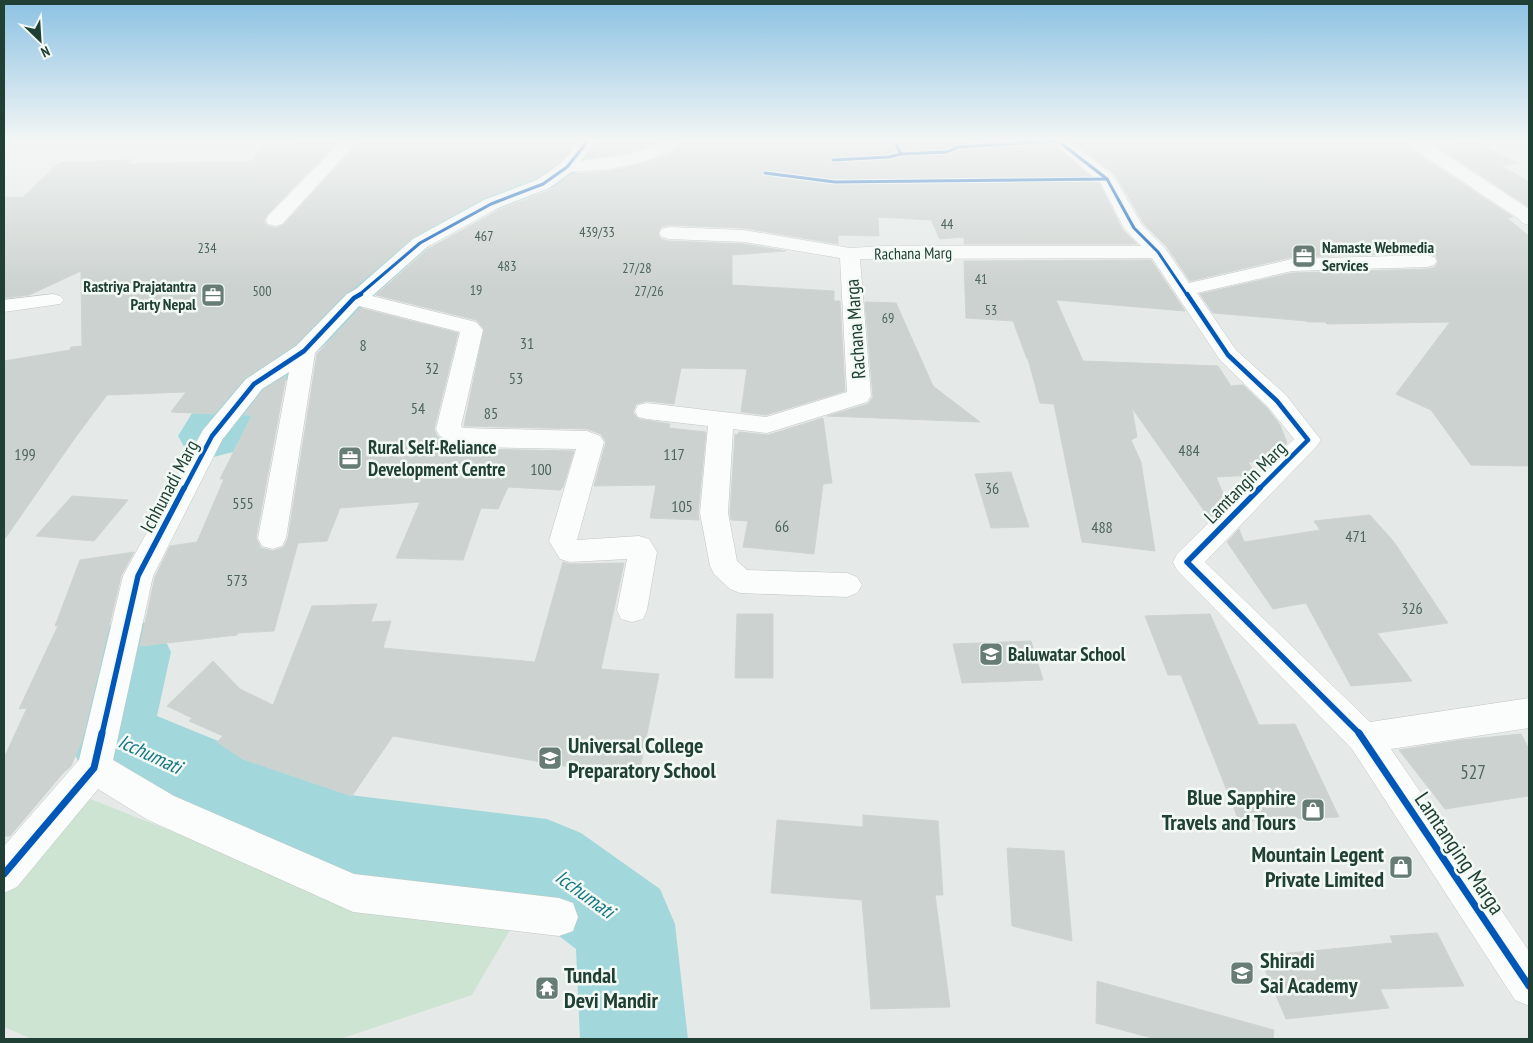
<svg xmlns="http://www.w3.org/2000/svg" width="1533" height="1043" font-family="'PT Sans Narrow',sans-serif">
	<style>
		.green { fill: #cde4d3 }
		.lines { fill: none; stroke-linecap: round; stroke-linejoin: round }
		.river { fill: #a2d8db; fill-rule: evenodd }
		.building { fill: #ccd2cf; stroke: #ced4d1 }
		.minor-casing { stroke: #c2c7c5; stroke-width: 1 }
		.minor { fill: #fbfcfc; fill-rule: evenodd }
		.cycleway-far3-casing { stroke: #f3faf6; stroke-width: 5 }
		.cycleway-far2-casing { stroke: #f3faf6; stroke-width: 7 }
		.cycleway-far1-casing { stroke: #f3faf6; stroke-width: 9 }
		.cycleway-casing { stroke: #f3faf6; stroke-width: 10 }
		.cycleway-far3 { stroke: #0057b8; stroke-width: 3 }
		.cycleway-far2 { stroke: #0057b8; stroke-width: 4.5 }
		.cycleway-far1 { stroke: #0057b8; stroke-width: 5.5 }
		.cycleway { stroke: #0057b8; stroke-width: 7 }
		.labels { text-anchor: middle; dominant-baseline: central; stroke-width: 5; stroke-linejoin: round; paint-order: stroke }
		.far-number-label { font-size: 14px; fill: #4c655c }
		.far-poi-label { font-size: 16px; font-weight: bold; fill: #214035; stroke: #f3faf6; text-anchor: start }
		.far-street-label { font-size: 16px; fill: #214035; stroke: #f3faf6 }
		.number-label { font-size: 16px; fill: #4c655c }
		.street-label { font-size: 19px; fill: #214035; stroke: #f3faf6 }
		.poi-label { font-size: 19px; font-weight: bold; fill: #214035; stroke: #f3faf6; text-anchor: start }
		.near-number-label { font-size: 19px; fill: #4c655c }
		.water-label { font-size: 20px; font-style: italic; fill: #167781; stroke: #f3faf6 }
		.near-poi-label { font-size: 22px; font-weight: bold; fill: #214035; stroke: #f3faf6; text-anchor: start }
		.near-street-label { font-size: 22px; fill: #214035; stroke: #f3faf6 }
	</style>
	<rect width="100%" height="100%" fill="#e5eae8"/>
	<path class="green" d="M78 794 282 875 510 930 472 995 340 1039H32L4 1027V893Z"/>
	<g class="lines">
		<g class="river">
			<path d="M555 141H598L576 173 554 187 489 213 440 237 368 301 347 324 277 389 243 434 233 452 210 458 187 452 178 436 194 410 235 363 309 300 330 279 406 217 455 193 522 167 544 155Z"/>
			<path d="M131 618 159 628 171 652 157 716 350 795 547 819 581 833 660 889 675 924 688 1039H580L576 949 528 912 350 889 80 765 67 737 91 652 103 628Z"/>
		</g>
	</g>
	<g class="building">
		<path d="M302 141H338L267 215 264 221 267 226 276 228 283 225 360 141H577L560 162 536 178 483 198 412 238 355 287 346 293 295 345 245 378 214 414 171 412 186 392 107 395 75 438 4 540V361L70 350 71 347 82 346 81 271 29 295 4 298V197H23L60 162 132 160 127 164 253 161 263 147 298 146Z"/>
		<path d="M598 141H658L631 152 585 159Z"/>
		<path d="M685 141H1048L1099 183 1122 229 1137 244H964V237L940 239 931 220 878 217 879 236 838 235V244L744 228 669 225 661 227 658 234 661 239 668 241 744 244 786 251 732 255V285L834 291V301H840L845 391 766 415 741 412 747 369 681 368 674 404 647 401 636 404 633 412 638 419 670 424 669 428 706 432 698 513 699 520 650 518 656 485 594 486 606 442 601 434 587 429 464 426 484 329 476 320 376 295 428 249 499 210 550 190 572 174 610 171 642 164 669 154Z"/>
		<path d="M1071 141 1404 142 1407 147 1513 217 1507 218 1529 236V466L1471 465 1431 410 1396 394 1450 322 1327 324 1325 322H1307V321L1213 313 1200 294 1292 273 1428 269 1435 267 1438 262 1436 256 1427 253 1292 257 1190 281 1167 247 1144 224 1115 174Z"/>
		<path d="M1467 141H1472L1517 163 1501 166 1529 182V207L1438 147Z"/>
		<path d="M1151 260 1185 311 1056 300 1083 361 1218 366 1231 386 1243 385 1267 408 1280 425 1287 443 1277 453 1269 454 1271 459 1268 462H1248L1256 474 1255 475 1216 477 1227 502 1210 519 1132 408 1137 437 1131 440 1141 462 1155 551 1082 542 1054 404 1040 403 1028 359H1027L1013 321 966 318 964 261Z"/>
		<path d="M865 302 896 303 933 386 980 422 827 416 868 404 873 397Z"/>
		<path d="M360 308 458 333 434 429 437 436 447 443 471 449 574 451 563 487 560 490 508 487 498 509 481 508 463 560 396 558 420 502 340 508 327 541 298 543 274 631 238 633 237 635 140 646 155 577 170 546 197 542 224 479H220L252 415H244L263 390 286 376 256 538 261 548 273 551 284 547 288 538 317 354Z"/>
		<path d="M823 418 832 483 823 484 814 554 743 547 748 521 731 520 730 513 735 434 738 435 739 432 768 435Z"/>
		<path d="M1011 472 1029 527 991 528 975 474Z"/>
		<path d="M72 496 128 500 94 541 36 536Z"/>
		<path d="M1370 515 1394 542 1448 623 1377 633 1412 681 1351 686 1306 603 1273 609 1227 542 1239 529 1244 542 1320 530 1314 521Z"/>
		<path d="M134 552 121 576 82 740 71 766 63 773 10 836H4V758L27 708 19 709 58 626H55L80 560Z"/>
		<path d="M563 562 570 564 624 563 601 669 659 674 638 779 393 736 352 796 243 759 217 742 223 736 189 721 192 718 167 706 213 661 240 689 273 705 312 606 377 604 371 622 391 621 383 648 535 662Z"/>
		<path d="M737 614H773V678H735Z"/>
		<path d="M1210 614 1259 725 1295 724 1339 817 1239 821 1181 675H1168L1145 616Z"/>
		<path d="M1031 641 1043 680 962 683 953 644Z"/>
		<path d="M1521 734 1529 749V796L1445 809 1399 750 1461 740Z"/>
		<path d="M863 815 938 821 943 895H935L950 1007 871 1009 862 900 771 893 777 820 863 827Z"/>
		<path d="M1007 848 1064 851 1072 941 1012 926Z"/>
		<path d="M1437 933 1464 986 1380 989 1389 1008 1286 1019 1259 956 1393 943 1390 936Z"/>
		<path d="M1097 981 1274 1030 1273 1039H1156L1096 1023Z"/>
	</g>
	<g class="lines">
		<g class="minor-casing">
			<g id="minor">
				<path d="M341 141H358L282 224 275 226 268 224 266 220 268 216Z"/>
				<path d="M579 141H596L581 161 631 154 663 141H683L668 152 642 162 610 169 571 172 549 188 498 208 427 247 372 296 476 322 483 330 461 426 463 428 587 431 600 436 604 442 577 540 639 536 649 539 657 552 647 610 643 619 632 622 621 619 617 610 627 559 570 562 560 559 549 541 576 449 471 447 447 441 439 435 436 429 460 332 359 306 315 353 286 538 282 546 272 549 262 546 258 538 289 372 262 389 222 440 153 576 113 760 174 796 354 874 559 898 573 903 578 917 573 931 559 936 353 912 148 820 98 789 17 887 4 893V846L79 760 123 576 203 430 246 379 296 346 347 294 356 289 413 239 484 200 537 180 561 163Z"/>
				<path d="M1050 141H1068L1113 175 1142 225 1165 248 1189 283 1292 259 1427 255 1434 257 1437 261 1434 265 1427 267 1292 271 1197 293 1236 350 1286 395 1321 440 1317 446 1205 562 1370 722 1529 698V728L1391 749 1529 951V1006L1515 1000 1352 749 1177 570 1173 562 1177 554 1294 439 1268 407 1220 360 1152 258 860 259 871 396 867 402 767 433 733 429 728 513 737 561 747 570 847 573 857 577 862 585 857 593 847 597 740 593 730 589 714 574 710 566 700 513 708 426 647 419 638 417 635 411 638 405 647 403 766 417 847 392 840 258 744 242 669 239 662 237 659 233 662 229 669 227 744 230 850 248 884 246H1141L1124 228 1100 182Z"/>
				<path d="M1406 141H1425L1529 209V225L1522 223 1519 219 1408 145Z"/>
				<path d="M53 294 60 296 64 300 60 304 4 312V300Z"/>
			</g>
		</g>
		<use href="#minor" class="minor"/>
		<g class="cycleway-far3-casing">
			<g id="cycleway-far3">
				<path d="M894 141 901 154 947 152 958 147 1058 141"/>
				<path d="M1058 141 1107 179 1134 228 1158 252 1187 295"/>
				<path d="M833 160 889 157 901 154"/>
				<path d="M765 173 835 182 1107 179"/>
				<path d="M359 295 420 243 491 204 543 184 567 167 588 141"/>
			</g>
		</g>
		<g class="cycleway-far2-casing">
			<g id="cycleway-far2">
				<path d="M1187 294 1228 355 1277 401 1308 440 1259 489"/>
				<path d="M184 489 212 436 254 384 304 351 354 298 361 294"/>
			</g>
		</g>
		<g class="cycleway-far1-casing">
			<g id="cycleway-far1">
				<path d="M1260 488 1187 562 1360 734"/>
				<path d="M102 734 138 576 184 488"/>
			</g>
		</g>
		<g class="cycleway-casing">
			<g id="cycleway">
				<path d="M1359 733 1529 986"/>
				<path d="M4 874 94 768 102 733"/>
			</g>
		</g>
		<use href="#cycleway-far3" class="cycleway-far3"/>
		<use href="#cycleway-far2" class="cycleway-far2"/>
		<use href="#cycleway-far1" class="cycleway-far1"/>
		<use href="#cycleway" class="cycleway"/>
	</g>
	<linearGradient id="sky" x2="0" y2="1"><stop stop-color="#8cc2e3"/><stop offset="0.49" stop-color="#f3f6f5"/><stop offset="1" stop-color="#f3f6f5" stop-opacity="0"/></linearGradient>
	<rect width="1533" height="287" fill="url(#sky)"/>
	<defs>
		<g id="office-square" transform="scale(1.25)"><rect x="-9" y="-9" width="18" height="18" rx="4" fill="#667c74" stroke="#f3faf6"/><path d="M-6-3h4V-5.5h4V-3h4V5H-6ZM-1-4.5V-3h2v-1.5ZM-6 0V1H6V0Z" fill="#fff"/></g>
		<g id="school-square" transform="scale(1.25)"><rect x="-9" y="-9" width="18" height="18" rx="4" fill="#667c74" stroke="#f3faf6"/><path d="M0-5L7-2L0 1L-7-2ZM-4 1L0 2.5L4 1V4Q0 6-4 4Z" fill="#fff"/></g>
		<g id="shop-square" transform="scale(1.25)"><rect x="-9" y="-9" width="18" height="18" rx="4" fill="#667c74" stroke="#f3faf6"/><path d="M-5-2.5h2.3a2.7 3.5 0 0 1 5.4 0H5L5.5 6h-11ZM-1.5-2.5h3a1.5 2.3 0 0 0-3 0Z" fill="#fff"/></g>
		<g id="temple-square" transform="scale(1.25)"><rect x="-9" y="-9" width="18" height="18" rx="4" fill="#667c74" stroke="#f3faf6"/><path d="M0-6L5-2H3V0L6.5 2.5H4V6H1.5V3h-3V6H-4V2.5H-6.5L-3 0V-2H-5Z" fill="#fff"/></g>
	</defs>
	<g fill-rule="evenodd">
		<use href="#office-square" x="1304" y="256"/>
		<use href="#office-square" x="213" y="295"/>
		<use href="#office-square" x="350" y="458"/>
		<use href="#school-square" x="991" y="654"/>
		<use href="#school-square" x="550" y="758"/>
		<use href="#shop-square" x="1313" y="810"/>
		<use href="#shop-square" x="1401" y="867"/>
		<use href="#school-square" x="1242" y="973"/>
		<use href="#temple-square" x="547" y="988"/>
	</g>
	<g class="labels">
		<g class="far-number-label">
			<text x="947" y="224">44</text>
			<text x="597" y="232">439/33</text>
			<text x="484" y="236">467</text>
			<text x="207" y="248">234</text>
			<text x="507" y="266">483</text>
			<text x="637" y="268">27/28</text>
			<text x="981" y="279">41</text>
			<text x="476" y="290">19</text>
			<text x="262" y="291">500</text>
			<text x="649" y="291">27/26</text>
			<text x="991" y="310">53</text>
			<text x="888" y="318">69</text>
		</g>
		<g class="far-poi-label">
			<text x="1322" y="247">Namaste Webmedia<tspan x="1322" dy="18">Services</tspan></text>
			<text x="196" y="286" text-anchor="end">Rastriya Prajatantra<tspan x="196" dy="18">Party Nepal</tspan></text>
		</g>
		<g class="far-street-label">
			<text transform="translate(913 253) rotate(-1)">Rachana Marg</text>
		</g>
		<g class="number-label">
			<text x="527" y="343">31</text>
			<text x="363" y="345">8</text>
			<text x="432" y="368">32</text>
			<text x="516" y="378">53</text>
			<text x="418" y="408">54</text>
			<text x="491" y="413">85</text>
			<text x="1189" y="450">484</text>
			<text x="25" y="454">199</text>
			<text x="674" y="454">117</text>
			<text x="541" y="469">100</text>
			<text x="992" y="488">36</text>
			<text x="243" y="503">555</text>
			<text x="682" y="506">105</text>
			<text x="782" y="526">66</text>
			<text x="1102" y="527">488</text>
			<text x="1356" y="536">471</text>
			<text x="237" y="580">573</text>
			<text x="1412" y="608">326</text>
		</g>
		<g class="street-label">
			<text transform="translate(855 329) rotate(-94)">Rachana Marga</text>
			<text transform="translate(1245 482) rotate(-45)">Lamtangin Marg</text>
			<text transform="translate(169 486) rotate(-62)">Ichhunadi Marg</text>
		</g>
		<g class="poi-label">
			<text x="368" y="447">Rural Self-Reliance<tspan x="368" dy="22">Development Centre</tspan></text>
			<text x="1008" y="654">Baluwatar School</text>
		</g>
		<g class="near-number-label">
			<text x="1473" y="772">527</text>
		</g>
		<g class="water-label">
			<text transform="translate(150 754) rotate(25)">Icchumati</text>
			<text transform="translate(585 894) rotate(36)">Icchumati</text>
		</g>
		<g class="near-poi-label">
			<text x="568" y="745">Universal College<tspan x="568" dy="25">Preparatory School</tspan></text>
			<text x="1296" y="797" text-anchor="end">Blue Sapphire<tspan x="1296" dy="25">Travels and Tours</tspan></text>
			<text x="1384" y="854" text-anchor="end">Mountain Legent<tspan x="1384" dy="25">Private Limited</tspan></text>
			<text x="1260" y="960">Shiradi<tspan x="1260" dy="25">Sai Academy</tspan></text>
			<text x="564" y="975">Tundal<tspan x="564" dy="25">Devi Mandir</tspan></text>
		</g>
		<g class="near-street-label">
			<text transform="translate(1460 853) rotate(56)">Lamtanging Marga</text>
		</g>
	</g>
	<rect width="1533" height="1043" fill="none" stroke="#214035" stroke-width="10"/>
	<g transform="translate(40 40) rotate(155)" stroke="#f3faf6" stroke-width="4" paint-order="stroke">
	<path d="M0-4L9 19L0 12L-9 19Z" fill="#214035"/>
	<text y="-8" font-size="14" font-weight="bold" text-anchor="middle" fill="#214035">N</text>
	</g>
</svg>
